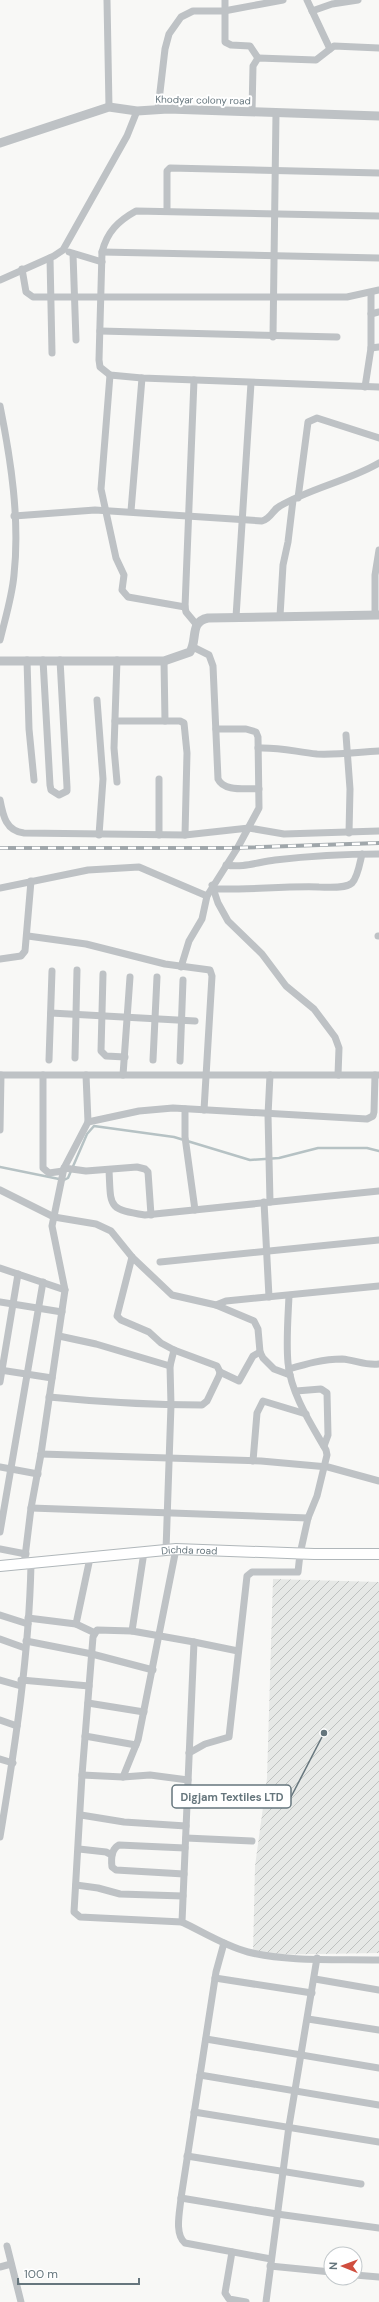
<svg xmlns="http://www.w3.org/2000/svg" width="379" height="2302" font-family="'DM Sans',sans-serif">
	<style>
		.industrial { fill: url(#industrial-furrows) }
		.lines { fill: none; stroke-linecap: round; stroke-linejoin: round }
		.stream { stroke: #b6c2c4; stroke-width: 2.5 }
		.secondary-casing { stroke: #b0b7ba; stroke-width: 12 }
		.minor { stroke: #bec2c5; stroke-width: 7 }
		.tertiary { stroke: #bec2c5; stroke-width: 9 }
		.secondary { stroke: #fff; stroke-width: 10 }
		.rail-casing { stroke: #a0a7ab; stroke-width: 4 }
		.rail { stroke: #fff; stroke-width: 2.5; stroke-dasharray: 8; stroke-linecap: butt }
		.labels { text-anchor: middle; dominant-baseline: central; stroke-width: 4; stroke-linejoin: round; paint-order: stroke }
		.street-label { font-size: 10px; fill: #66767d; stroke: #fff }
		.leader { fill: none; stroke: #66767d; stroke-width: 1.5 }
		.callout-dot { fill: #66767d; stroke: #fff; stroke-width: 1.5 }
		.callout { fill: #fff; stroke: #66767d; stroke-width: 1.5 }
		.callout-label { font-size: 11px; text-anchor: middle; font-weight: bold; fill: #66767d }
	</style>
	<defs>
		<pattern id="industrial-furrows" width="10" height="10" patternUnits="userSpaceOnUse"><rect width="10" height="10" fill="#e6e8e6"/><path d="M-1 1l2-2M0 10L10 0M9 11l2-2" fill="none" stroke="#bec1c0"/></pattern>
	</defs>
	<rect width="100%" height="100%" fill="#f8f8f6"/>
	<path class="industrial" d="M273 1579 379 1582V1953L253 1955 255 1866 267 1778Z"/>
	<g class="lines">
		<path class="stream" d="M0 1167 64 1180 68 1178 87 1134 94 1126 174 1137 250 1160 279 1158 318 1148H367L379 1151"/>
		<g class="secondary-casing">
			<g id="secondary">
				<path id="s1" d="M0 1566 176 1549 314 1554H379"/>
			</g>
		</g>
		<g class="minor">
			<path d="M107 0 109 107"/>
			<path d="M225 0V42L231 45 250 46 258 58"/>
			<path d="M307 0 330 49"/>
			<path d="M312 11 332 4 358 0"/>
			<path d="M158 109 165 49 169 34 181 17 193 11H224L283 0"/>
			<path d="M252 112 253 66 258 58 316 60 334 46 379 48"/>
			<path d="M167 211V171L170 168 379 173"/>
			<path d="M379 216 136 211C118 221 107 232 102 252L99 360 100 367 110 375 142 378 379 387"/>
			<path d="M69 252 102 262"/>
			<path d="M102 252 379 258"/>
			<path d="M73 254 76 340"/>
			<path d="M50 258 52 353"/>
			<path d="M22 269 26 292 33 297H347L379 290"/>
			<path d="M0 280 54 256 63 250 127 136 137 111"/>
			<path d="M371 314 379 312"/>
			<path d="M100 331 337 337"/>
			<path d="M273 337 276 113"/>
			<path d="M371 348 379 347"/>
			<path d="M110 375 101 489 116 558 124 575 122 590 128 597 185 607"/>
			<path d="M194 380 185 607 186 612 196 624"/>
			<path d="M365 387 371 348V293"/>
			<path d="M0 406C11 460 20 520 14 575 12 597 5 619 0 640"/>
			<path d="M298 498 308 422 317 418 379 438"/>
			<path d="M131 511 142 378"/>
			<path d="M14 516 95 510 262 521C272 518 272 510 280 506 311 488 348 481 379 463"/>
			<path d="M375 615V575L379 550"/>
			<path d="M280 616 283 565 288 542 293 500"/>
			<path d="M236 617 251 383"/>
			<path d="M193 647 209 655 213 666 218 779C224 792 246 788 259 789"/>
			<path d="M27 660 29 729 34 780"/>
			<path d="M43 660 50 785 51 790 59 795 67 791V787L60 660"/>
			<path d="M164 661 165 721"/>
			<path d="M97 700 103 779 99 835"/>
			<path d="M115 721H180L184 723 187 753 185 835"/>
			<path d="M346 735 350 789 349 833"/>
			<path d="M258 748C280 747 296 752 317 754 338 755 358 752 379 751"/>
			<path d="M117 782 114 748 117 660"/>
			<path d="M0 800C3 816 6 831 24 833L185 835 249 828 284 834 379 831"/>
			<path d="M159 835V779"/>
			<path d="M226 865C243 868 258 862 275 860 309 856 344 854 379 854"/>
			<path d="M212 885 218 903 228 921 262 954 286 986 314 1009 335 1037 339 1048 338 1075"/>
			<path d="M0 888 88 870 139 867 207 896"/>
			<path d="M214 889C249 890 283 886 319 887 328 887 345 889 352 883 358 877 360 862 362 854"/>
			<path d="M28 936 86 944 165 964 210 970 212 976 204 1110"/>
			<path d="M378 936H379"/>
			<path d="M0 959 21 956 25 951 31 881"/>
			<path d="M181 967 189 941 202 919 207 896 238 847 259 808 258 737 256 732 246 729H216"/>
			<path d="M103 974 101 1051 106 1056 125 1057"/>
			<path d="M51 1013 195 1021"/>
			<path d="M75 1058 77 970"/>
			<path d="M49 1060 52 971"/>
			<path d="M153 1060 157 977"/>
			<path d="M180 1061 183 980"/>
			<path d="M0 1075H379"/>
			<path d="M43 1075V1168L49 1173 63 1171"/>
			<path d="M123 1075 130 977"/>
			<path d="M270 1075 268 1115 270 1202"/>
			<path d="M185 1109V1137L195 1210"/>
			<path d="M88 1122 139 1111 173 1108 367 1119 373 1116 374 1112 375 1075"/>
			<path d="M0 1130 1 1075"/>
			<path d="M64 1168 86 1171 137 1167 145 1169 148 1172 151 1215"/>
			<path d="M109 1170C111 1207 107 1209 145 1215L379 1191"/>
			<path d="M0 1190 54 1217 96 1224 111 1231 132 1257 172 1295 216 1305 254 1321 258 1329 260 1352 263 1358 274 1369 290 1375"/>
			<path d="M264 1202 269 1297"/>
			<path d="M160 1262 379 1240"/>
			<path d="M0 1268 65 1290"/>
			<path d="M0 1302 62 1312"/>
			<path d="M216 1305 226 1301 379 1286"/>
			<path d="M59 1336 96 1344 170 1366"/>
			<path d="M289 1369C306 1364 323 1359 342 1359 355 1360 366 1366 379 1364"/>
			<path d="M0 1370 52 1378"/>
			<path d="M220 1372 239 1381 253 1356 260 1352"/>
			<path d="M0 1382 18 1274"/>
			<path d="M296 1391 321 1389 327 1393 328 1435 324 1446"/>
			<path d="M49 1397C100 1402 151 1405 202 1405L207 1401 219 1376 220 1372 217 1366 174 1350 161 1343 149 1332 121 1320 117 1316 132 1257"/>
			<path d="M41 1454 261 1461 328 1467 379 1481"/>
			<path d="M253 1461 257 1413 263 1401 306 1414"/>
			<path d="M0 1467 38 1474"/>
			<path d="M31 1508 308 1518"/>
			<path d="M0 1532 43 1282"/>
			<path d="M0 1549 26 1554"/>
			<path d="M166 1550 171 1405 170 1366 174 1350"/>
			<path d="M144 1552 132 1631 194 1642 182 1922C203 1932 225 1946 248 1952 286 1962 339 1959 379 1960"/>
			<path d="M24 1565 31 1508 41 1454 65 1290 52 1226 64 1168 88 1122 86 1075"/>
			<path d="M0 1615 28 1624"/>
			<path d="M28 1618 76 1624 95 1633"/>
			<path d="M76 1624 90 1558"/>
			<path d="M132 1631 97 1630 93 1637 82 1775 74 1912 80 1917 182 1922"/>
			<path d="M0 1639 25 1648"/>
			<path d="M26 1641 92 1654 153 1670"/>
			<path d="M194 1642 238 1651"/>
			<path d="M0 1680 21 1686"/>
			<path d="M21 1680 89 1686"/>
			<path d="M88 1703 144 1712"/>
			<path d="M0 1720 17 1726"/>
			<path d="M85 1736 136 1745"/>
			<path d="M189 1753 205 1744 229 1737 247 1576 252 1572H298L300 1554 308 1518 317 1496 327 1455 326 1450C311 1424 291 1394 288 1363 286 1341 288 1318 289 1296"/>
			<path d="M0 1759 13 1763"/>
			<path d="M82 1775 123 1777 150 1775 188 1780"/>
			<path d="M123 1777 138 1740 176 1549"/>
			<path d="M187 1790 255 1792"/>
			<path d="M81 1815 124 1822 186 1826"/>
			<path d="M0 1837C15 1747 29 1656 31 1564"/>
			<path d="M186 1838 252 1841"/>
			<path d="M79 1849 106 1852 112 1855"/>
			<path d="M184 1874 116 1870 112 1867C111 1859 111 1849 119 1845L185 1848"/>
			<path d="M76 1885 98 1888 120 1894 183 1896"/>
			<path d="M224 1943 216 1972 181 2198C180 2211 174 2234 185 2243L271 2259"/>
			<path d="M215 1978 312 1993"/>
			<path d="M315 1979 379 1990"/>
			<path d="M308 2019 379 2030"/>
			<path d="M206 2039 379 2068"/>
			<path d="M200 2075 379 2105"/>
			<path d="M194 2112 379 2142"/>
			<path d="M187 2156 361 2184"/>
			<path d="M181 2198 277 2214 379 2228"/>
			<path d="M7 2246 21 2302"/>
			<path d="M232 2252 225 2293 229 2299 246 2302"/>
			<path d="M270 2266 331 2272"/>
			<path d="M0 2267 11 2264"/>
			<path d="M355 2275 379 2277"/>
			<path d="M266 2302 289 2126 317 1958"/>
		</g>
		<g class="tertiary">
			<path d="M0 143 109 107 137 111 168 109 379 116"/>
			<path d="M0 661H164L190 652C198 639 189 622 208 618L379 615"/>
		</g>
		<use href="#secondary" class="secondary"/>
		<g class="rail-casing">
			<path id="rail" d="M0 848H230L379 843"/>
		</g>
		<use href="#rail" class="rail"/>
	</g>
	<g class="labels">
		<g class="street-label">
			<text transform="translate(203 100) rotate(1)">Khodyar colony road</text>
			<text stroke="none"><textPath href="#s1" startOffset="190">Dichda road</textPath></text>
		</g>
	</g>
	<path class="leader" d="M324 1733L291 1797"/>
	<circle class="callout-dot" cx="324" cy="1733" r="4"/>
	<rect class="callout" x="172" y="1785" width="119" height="23" rx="4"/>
	<g class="callout-label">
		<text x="232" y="1801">Digjam Textiles LTD</text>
	</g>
	<g transform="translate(343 2266) rotate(271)"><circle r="19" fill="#ffffff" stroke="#c2c8cb"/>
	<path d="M0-3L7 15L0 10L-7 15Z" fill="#d04e3e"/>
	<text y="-6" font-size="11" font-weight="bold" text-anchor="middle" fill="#66767d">N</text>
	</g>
	<path d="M18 2278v6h121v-6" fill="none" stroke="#66767d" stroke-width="2"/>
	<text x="24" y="2278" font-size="12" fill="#66767d" stroke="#ffffff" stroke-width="3" paint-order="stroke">100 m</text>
</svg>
